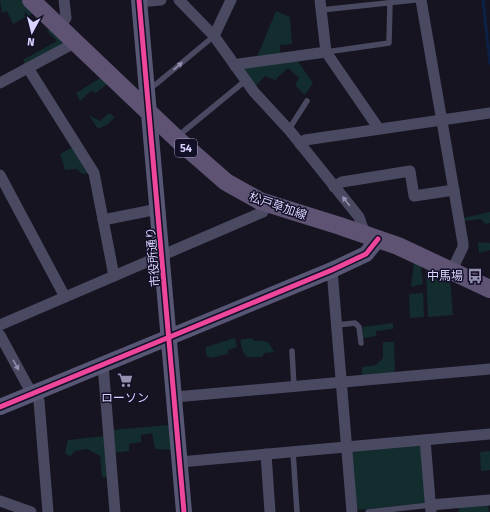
<svg xmlns="http://www.w3.org/2000/svg" width="490" height="512" font-family="'Fira Sans','Noto Sans JP',sans-serif">
	<style>
		.green { fill: #132c2d }
		.lines { fill: none; stroke-linecap: round; stroke-linejoin: round }
		.stream { stroke: #0d2144; stroke-width: 3 }
		.lane { stroke: #4a4962; stroke-width: 5.5 }
		.street { stroke: #4a4962; stroke-width: 11 }
		.secondary { stroke: #575674; stroke-width: 16 }
		.primary { stroke: #5e5373; stroke-width: 18 }
		.cycleway-casing { stroke: #130f26; stroke-width: 8 }
		.cycleway { stroke: #ed469a; stroke-width: 5 }
		.oneway { fill: #928eb0 }
		.labels { text-anchor: middle; dominant-baseline: central; stroke-width: 3; stroke-linejoin: round; paint-order: stroke }
		.shield { fill: #130f26; stroke: #9e99be; stroke-width: 1 }
		.shield-label { font-size: 11px; font-weight: bold; fill: #d9d4ff }
		.street-label { font-size: 12px; fill: #d9d4ff; stroke: #130f26 }
		.poi-label { font-size: 12px; fill: #d9d4ff; stroke: #130f26; text-anchor: end }
	</style>
	<rect width="100%" height="100%" fill="#161421"/>
	<g class="green">
		<path d="M0 0H21L34 13 13 24 7 11 2 13Z"/>
		<path d="M276 11 290 17 292 44 280 45V54L257 57Z"/>
		<path d="M51 28 63 40 62 45 25 65 23 60 57 41 47 31Z"/>
		<path d="M297 60 313 83 305 95 295 85 299 78 288 68 275 80 265 76 255 87 244 71 245 67Z"/>
		<path d="M102 77 108 83 96 93 91 91 80 101 76 93Z"/>
		<path d="M109 113 115 117 108 124 98 129 89 115 100 121Z"/>
		<path d="M73 147 90 173 82 174 77 169 65 170 60 154Z"/>
		<path d="M490 212V223L486 224 481 219 464 221 463 218Z"/>
		<path d="M478 242 490 243V250L479 253Z"/>
		<path d="M414 263 421 266 423 284 411 287Z"/>
		<path d="M426 270H430L450 281 453 315 428 317Z"/>
		<path d="M423 293 424 317 410 318 409 294Z"/>
		<path d="M393 323V329L376 331V336L363 338 362 327Z"/>
		<path d="M235 338 237 347 228 350V354L210 358 206 355V347Z"/>
		<path d="M252 338 254 341H264L269 343 274 352 264 353 262 357H247L243 352 240 340Z"/>
		<path d="M383 342H394L395 374 362 377V367L376 365 383 358Z"/>
		<path d="M169 425 171 450 155 449 152 433 141 435V442L129 444V451L114 453 112 430Z"/>
		<path d="M104 436 107 477H102L100 456 87 449 75 451 71 456 67 455 65 452 68 440Z"/>
		<path d="M418 445 422 448 426 500 423 503 359 510 355 507 351 454 354 451Z"/>
		<path d="M490 451V470L481 471 480 452Z"/>
		<path d="M488 504 489 512H459V506Z"/>
	</g>
	<g class="lines">
		<path class="stream" d="M483 0 490 63"/>
		<g class="lane">
			<path d="M321 10 415 0"/>
			<path d="M326 52 389 43 390 3"/>
			<path d="M149 87 155 85 214 36"/>
			<path d="M287 128 291 126 307 101"/>
			<path d="M178 136 245 81"/>
			<path d="M337 325 355 323 359 327 361 343"/>
			<path d="M292 351 294 387"/>
			<path d="M293 452 297 512"/>
			<path d="M368 512 430 505"/>
		</g>
		<g class="street">
			<path d="M179 0 214 36 254 92 290 131 359 217 365 234"/>
			<path d="M421 0 463 243V247L452 270"/>
			<path d="M139 2 161 0"/>
			<path d="M59 27 66 18 64 0"/>
			<path d="M214 36 231 0"/>
			<path d="M326 52 379 129"/>
			<path d="M235 66 239 64 326 52 320 0"/>
			<path d="M28 68 94 173 114 276"/>
			<path d="M0 83 67 47 74 41"/>
			<path d="M300 144 305 140 490 113"/>
			<path d="M0 175 65 297"/>
			<path d="M334 187 342 182 410 171 414 196 454 190"/>
			<path d="M103 220 158 209"/>
			<path d="M332 270 352 512"/>
			<path d="M0 325 263 212 267 203"/>
			<path d="M0 335 32 394"/>
			<path d="M103 365 115 512"/>
			<path d="M35 393 39 401 48 512"/>
			<path d="M175 397 490 369"/>
			<path d="M425 440 431 512"/>
			<path d="M266 454 270 512"/>
			<path d="M180 462 490 434"/>
			<path d="M0 501 31 512"/>
			<path d="M430 505 490 500"/>
		</g>
		<g class="secondary">
			<path d="M139 0 184 512"/>
			<path d="M0 407 332 270 366 254 378 239"/>
		</g>
		<path class="primary" d="M31 0 178 140 226 182 260 201 340 226 398 246 490 289"/>
		<g class="cycleway-casing">
			<g id="cycleway">
				<path d="M139 0 184 512"/>
				<path d="M0 407 332 270 366 254 378 239"/>
			</g>
		</g>
		<use href="#cycleway" class="cycleway"/>
	</g>
	<defs><path id="oneway-solid" d="M-6-.8H1V-3.2L6.5 0L1 3.2V.8H-6Z"/></defs>
	<g class="oneway">
		<use href="#oneway-solid" transform="translate(178 66) rotate(-41)"/>
		<use href="#oneway-solid" transform="translate(346 201) rotate(-129)"/>
		<use href="#oneway-solid" transform="translate(16 365) rotate(61)"/>
	</g>
	<defs>
		<g id="bus-bare" transform="scale(1.2)"><path d="M-5-6H5V4H4V6H2V4H-2V6H-4V4H-5ZM-3.5-4V0h7V-4ZM-3.5 1.2v1.5H-2V1.2ZM2 1.2v1.5H3.5V1.2Z" fill="#9591b1" stroke="#130f26" stroke-width="2.5" paint-order="stroke"/></g>
		<g id="supermarket-bare" transform="scale(1.2)"><path d="M-6-5.5h2.5l.6 2H6L4.5 2H-2.5L-4.4-4H-6ZM-1.5 3.2a1.3 1.3 0 1 0 .1 0ZM3 3.2a1.3 1.3 0 1 0 .1 0Z" fill="#9591b1" stroke="#130f26" stroke-width="2.5" paint-order="stroke"/></g>
	</defs>
	<g fill-rule="evenodd">
		<use href="#bus-bare" x="475" y="276"/>
		<use href="#supermarket-bare" x="125" y="380"/>
	</g>
	<g class="labels">
		<rect class="shield" x="175" y="139" width="22" height="18" rx="3"/>
		<g class="shield-label">
			<text x="186" y="148">54</text>
		</g>
		<g class="street-label">
			<text transform="translate(278 206) rotate(19)">松戸草加線</text>
			<text transform="translate(153 257) rotate(-95)">市役所通り</text>
		</g>
		<g class="poi-label">
			<text x="463" y="276">中馬場</text>
			<text x="125" y="398" text-anchor="middle">ローソン</text>
		</g>
	</g>
	<g transform="translate(32 32) rotate(187)" stroke="#130f26" stroke-width="3" paint-order="stroke">
	<path d="M0-3L7 15L0 10L-7 15Z" fill="#d9d4ff"/>
	<text y="-6" font-size="11" font-weight="bold" text-anchor="middle" fill="#d9d4ff">N</text>
	</g>
</svg>
